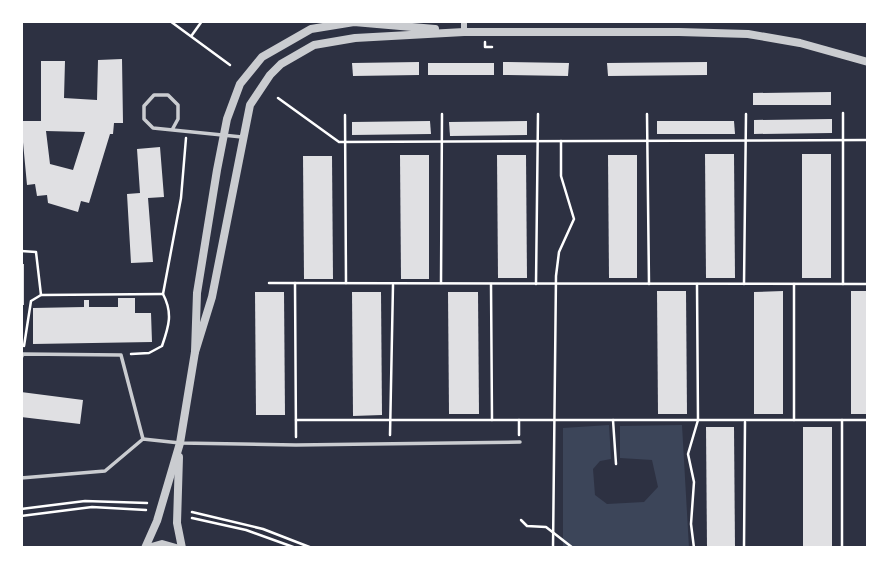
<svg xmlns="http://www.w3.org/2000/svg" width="889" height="569" font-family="'DM Sans',sans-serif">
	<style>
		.green { fill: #3c4559 }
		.building { fill: #e0e0e3; fill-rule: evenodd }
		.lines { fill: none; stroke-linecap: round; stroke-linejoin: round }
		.path { stroke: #fff; stroke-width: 2.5 }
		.service { stroke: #caccd0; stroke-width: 3.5 }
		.minor { stroke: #caccd0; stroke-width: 6 }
		.tertiary { stroke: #caccd0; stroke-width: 8 }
	</style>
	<rect width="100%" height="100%" fill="#2d3142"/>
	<path class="green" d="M609 425 611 459 600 461 593 469 595 495 607 504 644 502 658 487 652 460 620 458V426L682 425 689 548H563V428Z"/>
	<g class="building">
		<path d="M122 59 123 123H114L113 134H110L89 203 81 201 78 212 48 203 47 195 37 196 35 184 27 185 21 121H41V61H65L64 98 97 100 98 60ZM46 131 85 132 73 170 50 164Z"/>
		<path d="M419 62V75L353 76 352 63Z"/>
		<path d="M503 62 569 63 568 76 503 75Z"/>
		<path d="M707 62V75L608 76 607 63Z"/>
		<rect x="428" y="63" width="66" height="12"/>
		<path d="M831 92V105H753V93Z"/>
		<path d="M832 119V133L754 134V120Z"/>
		<path d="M430 121 431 134 352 135V122Z"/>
		<path d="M527 121V135L450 136 449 122Z"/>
		<path d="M657 121H734L735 134H657Z"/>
		<path d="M160 147 164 197 148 198 153 262 131 263 127 194 140 193 137 149Z"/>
		<path d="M705 154H734L735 278H706Z"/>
		<rect x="802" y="154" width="29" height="124"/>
		<path d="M400 155H429V279H401Z"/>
		<path d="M497 155H526L527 278H498Z"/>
		<path d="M608 155H637V278H609Z"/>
		<path d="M303 156H332L333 279H304Z"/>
		<rect x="21" y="264" width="3" height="41"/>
		<path d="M657 291H686L687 414H658Z"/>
		<path d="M783 291V414H754V292Z"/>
		<rect x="851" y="291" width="17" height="123"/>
		<path d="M255 292H284L285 415H256Z"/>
		<path d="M352 292H381L382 415 353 416Z"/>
		<path d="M448 292H478L479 414H449Z"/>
		<path d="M118 298H135V313H151L152 342 33 344V308L84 307V300H89V307H118Z"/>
		<path d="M21 392 83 400 80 424 21 417Z"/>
		<path d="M706 427H734L735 548H707Z"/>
		<rect x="803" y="427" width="29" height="121"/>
	</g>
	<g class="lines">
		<g class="path">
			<path d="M170 21 230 65"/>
			<path d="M192 35 202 21"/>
			<path d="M485 42V47H492"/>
			<path d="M278 98 339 142 868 140"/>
			<path d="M843 113V284"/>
			<path d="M647 114 649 284"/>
			<path d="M345 115 346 283"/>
			<path d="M21 251 36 252 41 295"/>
			<path d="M269 283 868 284"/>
			<path d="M295 283 296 437"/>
			<path d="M441 283 442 114"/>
			<path d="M491 284 492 420"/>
			<path d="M536 284 538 114"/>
			<path d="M744 284 746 114"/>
			<path d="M794 284V420"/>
			<path d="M24 346 31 301 41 295 163 294"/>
			<path d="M131 354 149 353 162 346C169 326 173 313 163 294L181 198 186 138"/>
			<path d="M296 420H868"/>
			<path d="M519 420V435"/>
			<path d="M613 420 616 464"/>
			<path d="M390 435 393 285"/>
			<path d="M21 509 85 501 147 503"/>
			<path d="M192 512 263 529 312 548"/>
			<path d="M21 516 92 507 146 510"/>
			<path d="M192 518 246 530 296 548"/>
			<path d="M521 520 527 526 546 527 573 548"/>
			<path d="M553 548 556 276 559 252 574 219 561 176V141"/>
			<path d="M694 548 691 524 694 482 688 454 698 420 697 284"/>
			<path d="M744 548 745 422"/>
			<path d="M842 548V420"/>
		</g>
		<g class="service">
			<path d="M172 130 178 119V105L168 95H154L144 106V119L153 128 242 137"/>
			<path d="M21 358 23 354 121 355 143 439"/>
			<path d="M21 478 105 471 143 439 180 443 296 445 520 442"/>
		</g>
		<path class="minor" d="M464 21V32"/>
		<g class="tertiary">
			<path d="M195 352 212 297 250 105 270 75 281 64 314 45 355 38 464 32H679L748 34 800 43 868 62"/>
			<path d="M179 457 177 523 182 548"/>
			<path d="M145 548 157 521 180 443 195 352 197 293 217 170 227 119 240 84 262 57 311 29 354 22 435 29"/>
			<path d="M148 548 162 544 176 548"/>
		</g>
	</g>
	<rect width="889" height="569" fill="none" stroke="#ffffff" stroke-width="46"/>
</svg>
